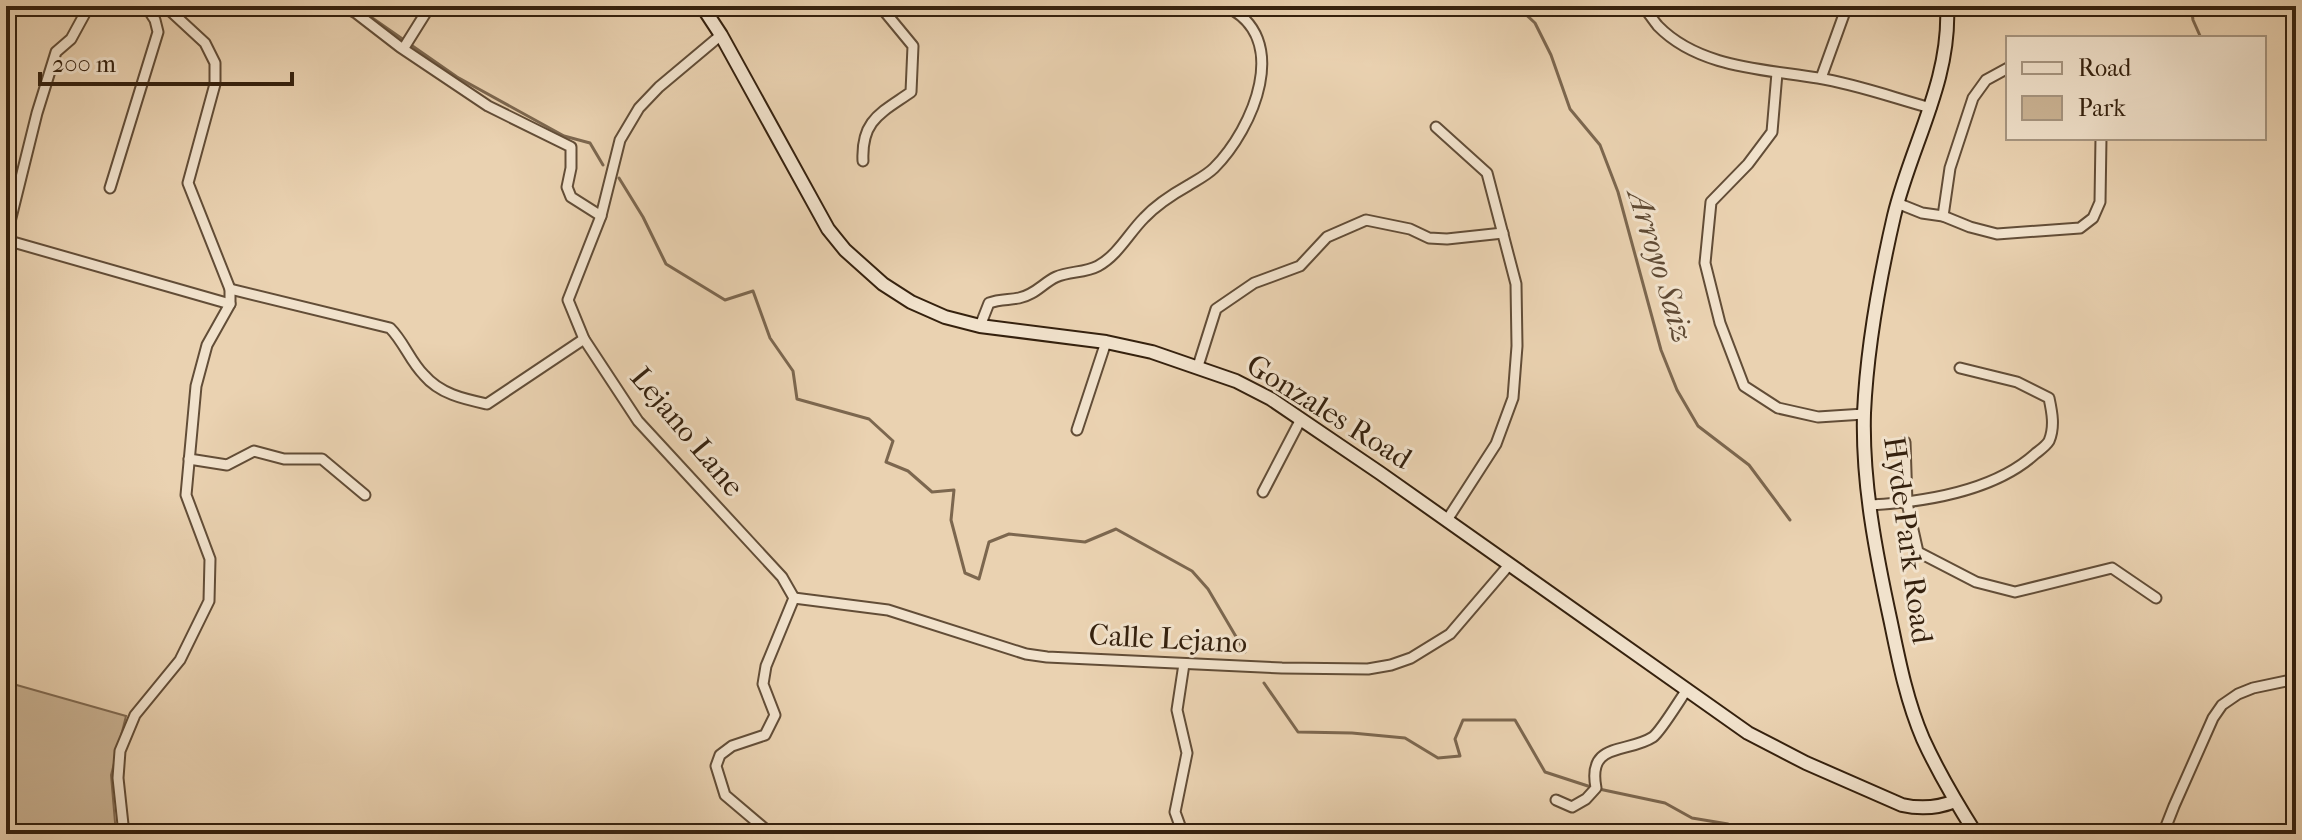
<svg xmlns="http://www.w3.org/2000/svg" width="2302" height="840" font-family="'IM FELL French Canon',serif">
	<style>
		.green { fill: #cbb495; stroke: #806a52; stroke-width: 2 }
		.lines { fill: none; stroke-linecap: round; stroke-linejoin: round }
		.stream { stroke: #7c674f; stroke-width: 3 }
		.street-casing { stroke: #624d37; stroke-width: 13 }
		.secondary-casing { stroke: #35210e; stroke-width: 16 }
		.street { stroke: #f1e2cc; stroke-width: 9 }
		.secondary { stroke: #f1e2cc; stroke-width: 12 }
		.labels { text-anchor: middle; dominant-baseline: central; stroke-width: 6; stroke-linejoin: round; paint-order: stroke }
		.street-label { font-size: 30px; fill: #35210e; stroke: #f1e2cc }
		.water-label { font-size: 32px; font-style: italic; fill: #5f4a34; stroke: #f1e2cc }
	</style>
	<rect width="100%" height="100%" fill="#ead2b1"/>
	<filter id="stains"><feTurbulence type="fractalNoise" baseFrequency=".0025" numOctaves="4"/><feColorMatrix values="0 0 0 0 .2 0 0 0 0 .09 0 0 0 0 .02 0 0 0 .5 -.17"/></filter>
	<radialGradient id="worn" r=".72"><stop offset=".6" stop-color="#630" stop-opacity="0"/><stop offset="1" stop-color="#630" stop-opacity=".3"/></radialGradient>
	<path class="green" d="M6 682 126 716 111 775 116 834H6Z"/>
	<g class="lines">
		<g class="stream">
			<path d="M355 6 457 77 564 136 590 143 603 165"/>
			<path d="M1517 6 1535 23 1551 55 1570 109 1600 145 1618 192 1661 350 1677 390 1698 426 1749 465 1790 520"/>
			<path d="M2191 6 2193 20 2201 38"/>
			<path d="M619 178 643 217 666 264 725 300 753 291 770 338 793 371 797 399 869 419 893 441 886 462 908 471 932 492 954 490 951 520 965 573 979 579 989 542 1009 534 1085 542 1116 529 1192 571 1208 589 1245 652"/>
			<path d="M1264 683 1298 732 1352 733 1405 738 1438 758 1460 756 1455 739 1463 720H1515L1545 772 1591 787"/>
			<path d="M1599 789 1665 803 1692 818 1728 824 1746 834"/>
		</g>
		<g class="street-casing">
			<g id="street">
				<path d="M343 6 356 13 400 47 488 106 571 147V168L567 187 571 197 601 216"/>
				<path d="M1643 6C1648 12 1653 20 1658 26 1699 68 1764 69 1818 78 1856 84 1894 98 1931 108"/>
				<path d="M721 35 659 87 639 108 620 140 601 216 568 300 584 339 638 421 782 577 794 598 766 666 763 684 775 715 765 735 732 746 720 755 716 766 725 795 771 834"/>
				<path d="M405 46 430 6"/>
				<path d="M1777 73 1772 132 1748 164 1711 202 1705 263 1720 323 1744 386 1778 408 1818 417 1864 414"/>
				<path d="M1821 78 1847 6"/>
				<path d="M1436 127 1487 173 1516 284 1517 346 1513 398 1496 444 1447 520"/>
				<path d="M863 161C861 120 881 113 911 92L913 46 880 6"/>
				<path d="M110 188 158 32 155 20 146 6"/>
				<path d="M1897 203 1922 213 1943 216 1970 227 1997 234 2080 228 2093 218 2100 202 2101 138"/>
				<path d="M1943 216 1950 168 1973 98 1986 80 2008 68"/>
				<path d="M6 238 37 113 56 52 71 39 89 6"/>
				<path d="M6 240 230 304"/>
				<path d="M230 289 390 328C404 342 410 361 424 375 440 394 464 399 487 404L584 339"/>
				<path d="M980 326 989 303C999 299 1009 300 1019 298 1035 295 1043 283 1056 277 1069 271 1085 273 1098 266 1118 255 1129 233 1144 218 1157 204 1173 194 1189 185 1197 180 1207 175 1214 168 1253 129 1293 37 1225 6"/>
				<path d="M1198 366 1216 309 1254 283 1300 266 1327 237 1366 220 1410 229 1429 238 1447 239 1503 233"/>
				<path d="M1077 430 1106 342"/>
				<path d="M1905 442 1907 503 1918 552 1976 582 2015 592 2112 568 2156 598"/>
				<path d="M189 459 227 465 254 451 284 459H322L365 495"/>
				<path d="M1263 492 1301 419"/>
				<path d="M1870 505C1923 502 1994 491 2035 454 2040 450 2046 446 2049 441 2055 427 2052 412 2049 398L2017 382 1960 368"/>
				<path d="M794 598 888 610 1026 654 1047 657 1282 668 1368 669 1391 665 1411 658 1450 634 1509 565"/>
				<path d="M1556 800 1572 807 1586 799 1596 788C1587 741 1627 754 1653 737 1661 731 1679 701 1686 691"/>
				<path d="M124 834 118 778 120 751 135 715 180 660 209 601 210 559 186 495 196 386 207 345 230 304V289L188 183 215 84V63L205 43 165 6"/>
				<path d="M1183 834 1175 812 1187 753 1177 710 1184 664"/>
				<path d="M2163 834 2174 806 2213 718 2222 705 2238 694 2253 688 2296 679"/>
			</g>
		</g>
		<g class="secondary-casing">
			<g id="secondary">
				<path d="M702 6 721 35 828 229 845 250 883 284 911 302 945 317 980 326 1106 342 1152 352 1236 381 1271 399 1380 473 1748 733 1806 763 1902 805C1920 809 1938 808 1955 801"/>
				<path d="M1947 6C1951 81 1911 145 1894 216 1879 281 1867 346 1864 413 1862 483 1876 554 1891 623 1899 662 1907 702 1923 739 1938 772 1957 804 1976 834"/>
			</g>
		</g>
		<use href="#street" class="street"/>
		<use href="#secondary" class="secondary"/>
	</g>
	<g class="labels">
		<g class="street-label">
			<text transform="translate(1329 412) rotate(32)">Gonzales Road</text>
			<text transform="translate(687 432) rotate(50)">Lejano Lane</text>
			<text transform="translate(1908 540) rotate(82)">Hyde Park Road</text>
			<text transform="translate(1168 639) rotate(3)">Calle Lejano</text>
		</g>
		<g class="water-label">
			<text transform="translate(1661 266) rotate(73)">Arroyo Saiz</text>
		</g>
	</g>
	<rect width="2302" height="840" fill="none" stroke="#ead2b1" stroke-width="32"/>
	<rect x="8" y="8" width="2286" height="824" fill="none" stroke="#35210e" stroke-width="4"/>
	<rect x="16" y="16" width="2270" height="808" fill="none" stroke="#35210e" stroke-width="2"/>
	<rect x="2006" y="36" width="260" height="104" fill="#f1e2cc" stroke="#a69580" stroke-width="2"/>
	<rect x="2022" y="62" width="40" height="12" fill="#f1e2cc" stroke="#a69580" stroke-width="2"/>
	<text x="2078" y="76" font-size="24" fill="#35210e">Road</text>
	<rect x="2022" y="96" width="40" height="24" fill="#cbb495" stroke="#a69580" stroke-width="2"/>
	<text x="2078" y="116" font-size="24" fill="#35210e">Park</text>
	<path d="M40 72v12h252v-12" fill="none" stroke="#35210e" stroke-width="4"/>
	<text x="52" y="72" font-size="24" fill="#35210e" stroke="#f1e2cc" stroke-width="6" paint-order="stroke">200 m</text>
	<rect width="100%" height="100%" filter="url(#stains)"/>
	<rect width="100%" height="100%" fill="url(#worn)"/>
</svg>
